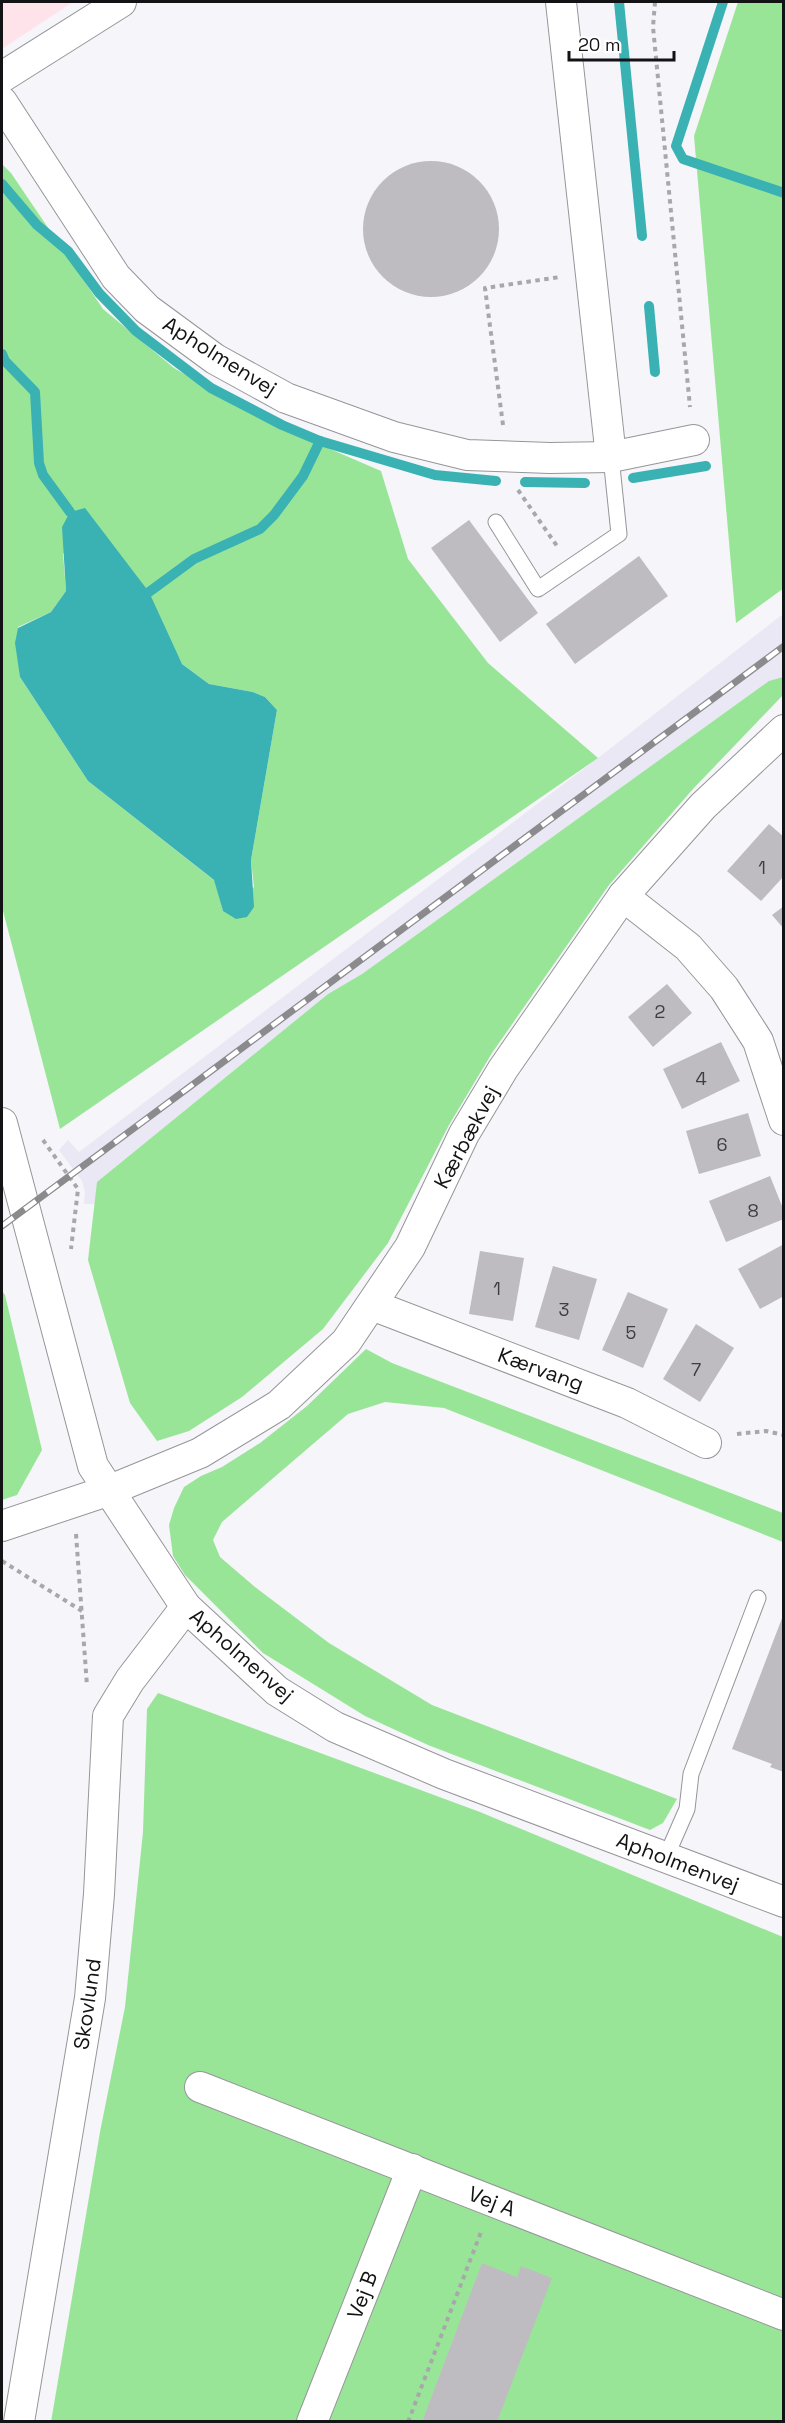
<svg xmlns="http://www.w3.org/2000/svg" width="785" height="2423" font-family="'Space Grotesk',sans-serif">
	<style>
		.commercial { fill: #fee4ea }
		.built { fill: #e9e8f4 }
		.green { fill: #99e598; fill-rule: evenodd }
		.water { fill: #3ab2b4 }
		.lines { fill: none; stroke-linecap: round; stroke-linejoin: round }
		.stream { stroke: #3ab2b4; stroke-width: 10 }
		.building { fill: #bebcc0 }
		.service-casing { stroke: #96969a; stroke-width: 17 }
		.minor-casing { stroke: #96969a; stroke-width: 32 }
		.path { stroke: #a8a8ac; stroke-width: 4; stroke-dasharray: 4.5 4.5; stroke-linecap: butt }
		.service { stroke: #fff; stroke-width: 15 }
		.minor { stroke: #fff; stroke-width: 30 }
		.rail-casing { stroke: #8b8b8e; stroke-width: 7 }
		.rail { stroke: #fff; stroke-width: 4.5; stroke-dasharray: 14; stroke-linecap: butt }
		.labels { text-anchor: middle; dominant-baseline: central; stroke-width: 4.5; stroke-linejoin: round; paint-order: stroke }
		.number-label { font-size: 18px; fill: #3e3d40 }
		.street-label { font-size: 21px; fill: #131315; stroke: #fff }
	</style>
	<rect width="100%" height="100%" fill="#f5f5fa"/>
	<path class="commercial" d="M2 2H73L2 49Z"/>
	<path class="built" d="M783 614V677L768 682 362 974 328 994 97 1182 96 1204H84L85 1192 82 1181 59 1150 68 1140 79 1152 598 758Z"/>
	<g class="green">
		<path d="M738 2H783L784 588 736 623 694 136Z"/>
		<path d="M2 164 11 173 103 309 174 368 261 419 381 471 408 559 488 663 598 758 60 1129 2 907ZM63 553 165 631 182 664 209 684 253 692 265 697 277 710 251 860 254 887 223 911 215 881 88 781 20 677 18 627 51 612 66 591Z"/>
		<path d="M783 677V695L693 789 609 885 492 1053 449 1125 388 1243 323 1329 242 1397 189 1431 157 1441 130 1403 88 1260 97 1182 328 994 362 974 769 681Z"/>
		<path d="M2 1291 5 1295 42 1450 17 1495 2 1500Z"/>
		<path d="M366 1349 392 1363 783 1513V1542L444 1408 385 1402 348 1414 222 1522 213 1540 220 1557 255 1587 329 1643 432 1705 677 1799 663 1823 650 1830 428 1745 365 1716 263 1653 185 1575 173 1556 169 1525 174 1508 184 1487 201 1476 222 1467 260 1443 307 1406Z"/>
		<path d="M158 1693 480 1812 783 1937V2421L51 2422 100 2132 125 2007 143 1832 147 1709Z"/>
	</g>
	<path class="water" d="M85 508 149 592 182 664 209 684 253 692 265 697 277 710 251 860 254 907 247 917 236 919 223 911 214 880 88 781 20 677 15 643 18 628 51 612 66 591 62 527 70 512Z"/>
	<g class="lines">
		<g class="stream">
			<path d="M619 2 642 236"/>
			<path d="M723 2 676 146 683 159 784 193"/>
			<path d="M2 184 37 225 68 251 99 293 136 331 211 388 282 425 320 441 435 475 496 481"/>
			<path d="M649 306 655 372"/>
			<path d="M2 354 5 361 35 392 39 463 43 475 70 512"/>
			<path d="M633 478 706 466"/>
			<path d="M525 482 585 483"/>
			<path d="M149 592 194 559 260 529 274 515 303 476 320 441"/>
		</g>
	</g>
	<g class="building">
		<circle cx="431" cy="229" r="68"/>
		<path d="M469 520 538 613 500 642 431 548Z"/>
		<path d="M639 556 668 596 575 664 546 624Z"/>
		<path d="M769 824 784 837V876L761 901 727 871Z"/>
		<path d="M784 906V929L772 915Z"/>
		<path d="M667 984 692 1013 653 1047 628 1017Z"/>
		<path d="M721 1042 740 1081 682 1109 663 1069Z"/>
		<path d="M748 1113 761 1156 699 1174 686 1131Z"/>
		<path d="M770 1176 784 1211V1219L726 1242 709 1201Z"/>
		<path d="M784 1244V1296L760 1309 738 1269Z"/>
		<path d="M480 1251 524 1258 513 1321 469 1314Z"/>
		<path d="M553 1266 597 1279 579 1340 535 1327Z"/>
		<path d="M628 1292 668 1309 643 1368 602 1350Z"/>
		<path d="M696 1324 734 1348 700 1402 663 1379Z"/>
		<path d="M784 1613V1772L770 1767 772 1764 732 1749Z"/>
		<path d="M482 2263 517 2277 521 2266 552 2278 497 2422H422Z"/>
	</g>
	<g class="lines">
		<g class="service-casing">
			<g id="service">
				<path d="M496 522 538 589 619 534 611 457"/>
				<path d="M666 1857 687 1809 691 1774 758 1598"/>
			</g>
		</g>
		<g class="minor-casing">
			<g id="minor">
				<path d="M561 2 611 457"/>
				<path d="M2 77 121 2"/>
				<path d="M2 102 116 277 147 309 215 359 286 398 394 437 467 455 550 458 611 457 694 440"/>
				<path d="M623 896 688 947 724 988 758 1041 784 1120"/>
				<path d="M2 1123 93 1466 186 1607 277 1691 335 1727 444 1774 784 1902"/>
				<path d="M372 1305 627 1403 706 1443"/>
				<path d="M2 1526 110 1490 200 1453 279 1405 346 1342 410 1247 464 1134 503 1069 623 896 703 806 784 730"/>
				<path d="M200 2087 784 2315"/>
				<path d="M19 2422 90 1998 99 1894 108 1716 130 1680 186 1607"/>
				<path d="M312 2422 412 2169"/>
			</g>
		</g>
		<g class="path">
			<path d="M655 2 653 27 690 407"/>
			<path d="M503 425 485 288 560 277"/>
			<path d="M518 490 557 546"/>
			<path d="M43 1140 78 1189 71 1249"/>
			<path d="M737 1434 766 1431 784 1435"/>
			<path d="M76 1534 87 1686"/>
			<path d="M2 1561 82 1611"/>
			<path d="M408 2422 481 2232"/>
		</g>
		<use href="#service" class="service"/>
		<use href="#minor" class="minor"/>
		<g class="rail-casing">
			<path id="rail" d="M2 1226 784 646"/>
		</g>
		<use href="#rail" class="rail"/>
	</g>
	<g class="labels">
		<g class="number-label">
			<text x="762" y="867">1</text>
			<text x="660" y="1011">2</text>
			<text x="701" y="1078">4</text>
			<text x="722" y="1144">6</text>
			<text x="753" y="1210">8</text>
			<text x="497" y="1288">1</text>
			<text x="564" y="1309">3</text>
			<text x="631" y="1332">5</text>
			<text x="696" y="1369">7</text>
		</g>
		<g class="street-label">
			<text transform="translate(220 356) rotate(32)">Apholmenvej</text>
			<text transform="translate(466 1137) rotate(-62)">Kærbækvej</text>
			<text transform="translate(541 1369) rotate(20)">Kærvang</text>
			<text transform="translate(242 1655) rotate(41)">Apholmenvej</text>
			<text transform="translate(678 1862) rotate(21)">Apholmenvej</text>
			<text transform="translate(87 2004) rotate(-82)">Skovlund</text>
			<text transform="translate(492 2201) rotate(21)">Vej A</text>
			<text transform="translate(362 2295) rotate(-69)">Vej B</text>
		</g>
	</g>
	<rect width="785" height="2423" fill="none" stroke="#131315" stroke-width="6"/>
	<path d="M569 51v9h105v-9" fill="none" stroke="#131315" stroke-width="3"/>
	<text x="578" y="51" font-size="18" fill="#131315" stroke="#ffffff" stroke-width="4.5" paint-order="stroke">20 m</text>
</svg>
